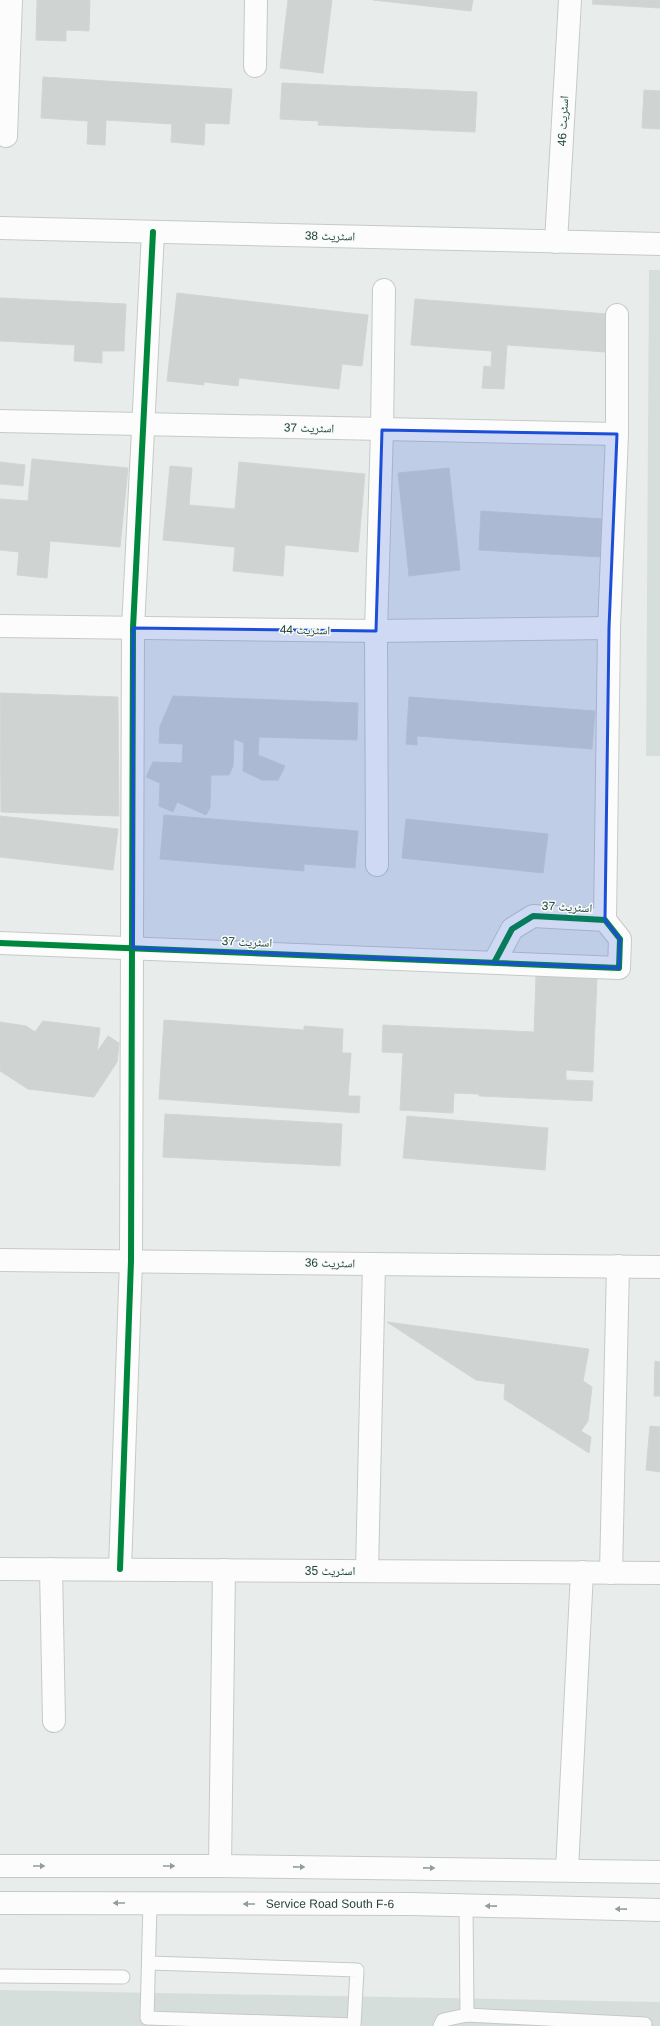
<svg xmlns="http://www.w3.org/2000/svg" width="660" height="2026" font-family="Arial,'Noto Naskh Arabic',sans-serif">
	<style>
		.built { fill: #d6dedb }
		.building { fill: #cfd4d2; stroke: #d1d6d4 }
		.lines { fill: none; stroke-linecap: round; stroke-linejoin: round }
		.lane-casing { stroke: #c5cac8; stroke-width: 15 }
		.street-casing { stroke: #c5cac8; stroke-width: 24 }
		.lane { stroke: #fcfcfc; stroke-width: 13 }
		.street { stroke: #fcfcfc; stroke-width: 22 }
		.cycleway-casing { stroke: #f7fbf9; stroke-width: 8 }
		.cycleway { stroke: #00873e; stroke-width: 6 }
		.oneway { fill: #909f9b }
		.marked { fill: #1d4ed8; fill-opacity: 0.2; stroke: #1d4ed8; stroke-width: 3; stroke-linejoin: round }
		.labels { text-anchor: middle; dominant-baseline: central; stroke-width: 3; stroke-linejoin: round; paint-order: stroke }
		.street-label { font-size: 12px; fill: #24423a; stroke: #f7fbf9 }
	</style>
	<rect width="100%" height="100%" fill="#e8edeb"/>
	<g class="built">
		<path d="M649 270H660V756H646Z"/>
		<path d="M0 1990 660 2002V2026H0Z"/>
	</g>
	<g class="building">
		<path d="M37 0H90L89 31 66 30V41L36 40Z"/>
		<path d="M288 0H332L323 73 280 68Z"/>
		<path d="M373 0H473L471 11Z"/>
		<path d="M593 0H660V8L592 4Z"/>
		<path d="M43 77 232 89 229 124 205 123 204 145 171 142 172 124 106 120 105 145 87 144 88 121 41 118Z"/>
		<path d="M282 83 477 92 475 132 318 125 319 121 280 119Z"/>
		<path d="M644 90 660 91V129L642 128Z"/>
		<path d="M177 293 368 315 362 366 342 364 339 389 239 378 238 386 204 382V385L167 381Z"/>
		<path d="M0 298 126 304 124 351H102V363L74 361 75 345 0 341Z"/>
		<path d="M415 299 608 314 605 352 507 345 504 389 482 388 484 366 491 367 492 351 411 345Z"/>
		<path d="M32 459 128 468 120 547 50 541 47 578 17 575 19 552 0 550V499L28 501Z"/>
		<path d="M0 462 25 465 23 486 0 484Z"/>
		<path d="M239 462 365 474 358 552 285 545 283 576 233 571 235 547 163 540 170 466 192 468 189 505 235 509Z"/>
		<path d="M449 468 460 570 409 576 398 473Z"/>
		<path d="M481 511 604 519 602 557 479 550Z"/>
		<path d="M0 693 118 697 119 816 1 812Z"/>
		<path d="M173 696 358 703 357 740 259 737 258 755 285 766 278 780H262L243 771 244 743 234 739 233 766 229 775H211L210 808 206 815 177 802 173 812 159 806 160 783 146 777 153 762 182 763 183 744 159 743 160 726Z"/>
		<path d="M409 697 595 711 592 749 417 736V745L406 744Z"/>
		<path d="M164 815 358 831 355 868 304 864V871L160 859Z"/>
		<path d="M0 816 118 829 113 870 0 857Z"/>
		<path d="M406 819 548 834 543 873 402 858Z"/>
		<path d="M536 976 597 979 593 1072 566 1070V1080L593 1081 592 1101 479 1096V1094L454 1093 453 1113 400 1110 403 1053 382 1052 383 1025 534 1032Z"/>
		<path d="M164 1020 304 1030V1026L343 1029 342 1053H351L348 1096H360L359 1113 159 1099Z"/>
		<path d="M43 1021 100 1028 97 1052 108 1036 119 1043 117 1062 94 1097 28 1089 0 1071V1022L26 1026 35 1032Z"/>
		<path d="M165 1114 342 1124 340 1166 163 1157Z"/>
		<path d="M407 1116 548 1128 545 1170 403 1158Z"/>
		<path d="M387 1322 589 1349 583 1381 592 1387 588 1421 581 1431 591 1437 589 1453 504 1399 505 1384 476 1380Z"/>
		<path d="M655 1361 660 1362V1396H654Z"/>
		<path d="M650 1426 660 1427V1472L646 1470Z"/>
	</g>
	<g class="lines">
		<g class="lane-casing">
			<g id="lane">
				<path d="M466 1905 467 2015"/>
				<path d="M149 1963 357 1970 354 2025 147 2018 150 1904"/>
				<path d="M0 1976 123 1977"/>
				<path d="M440 2026 443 2020 467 2015 645 2024"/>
			</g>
		</g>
		<g class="street-casing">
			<g id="street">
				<path d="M255 66 256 0"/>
				<path d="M6 136 11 0"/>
				<path d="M0 228 660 244"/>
				<path d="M556 242 570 0"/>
				<path d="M0 421 617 434"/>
				<path d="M0 626 376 631 609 628"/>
				<path d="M377 865 376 631 382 430 384 290"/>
				<path d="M605 920 609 628 617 434V315"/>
				<path d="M0 943 619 968 620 939 605 920 533 916 512 929 494 963"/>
				<path d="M0 1260 660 1267"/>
				<path d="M0 1569 660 1573"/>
				<path d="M51 1569 54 1721"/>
				<path d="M120 1569 131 1261 133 628 153 232"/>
				<path d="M367 1571 374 1264"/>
				<path d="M611 1573 618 1266"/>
				<path d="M0 1866H220L660 1872"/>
				<path d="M220 1866 224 1570"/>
				<path d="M567 1870 582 1572"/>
				<path id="s1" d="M0 1903 411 1904 660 1910"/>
			</g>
		</g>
		<use href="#lane" class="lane"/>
		<use href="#street" class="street"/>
		<g class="cycleway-casing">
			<g id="cycleway">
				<path d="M0 943 619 968 620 939 605 920 533 916 512 929 494 963"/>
				<path d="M120 1569 131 1261 133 628 153 232"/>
			</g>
		</g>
		<use href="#cycleway" class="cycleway"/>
	</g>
	<defs><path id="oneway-solid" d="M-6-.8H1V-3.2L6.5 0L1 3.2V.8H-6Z"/></defs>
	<g class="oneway">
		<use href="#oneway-solid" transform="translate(39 1866)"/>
		<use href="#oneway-solid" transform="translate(169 1866)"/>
		<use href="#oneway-solid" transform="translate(299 1867) rotate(1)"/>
		<use href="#oneway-solid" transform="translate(429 1868) rotate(1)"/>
		<use href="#oneway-solid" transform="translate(119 1903) rotate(-180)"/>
		<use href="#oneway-solid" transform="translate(249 1904) rotate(-180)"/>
		<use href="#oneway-solid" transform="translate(491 1906) rotate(-179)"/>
		<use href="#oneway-solid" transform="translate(621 1909) rotate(-179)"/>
	</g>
	<path class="marked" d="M382 430 617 434 609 628 605 920 620 939 619 968 133 948V628L376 631Z"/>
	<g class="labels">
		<g class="street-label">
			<text transform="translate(563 121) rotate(-87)">اسٹریٹ 46</text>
			<text transform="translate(330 236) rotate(1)">اسٹریٹ 38</text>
			<text transform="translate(309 428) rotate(1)">اسٹریٹ 37</text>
			<text transform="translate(305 630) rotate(1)">اسٹریٹ 44</text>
			<text transform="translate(567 907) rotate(3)">اسٹریٹ 37</text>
			<text transform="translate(247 942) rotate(2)">اسٹریٹ 37</text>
			<text transform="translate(330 1263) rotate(1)">اسٹریٹ 36</text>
			<text x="330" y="1571">اسٹریٹ 35</text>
			<text stroke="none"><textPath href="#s1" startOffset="330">Service Road South F-6</textPath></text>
		</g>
	</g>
</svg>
